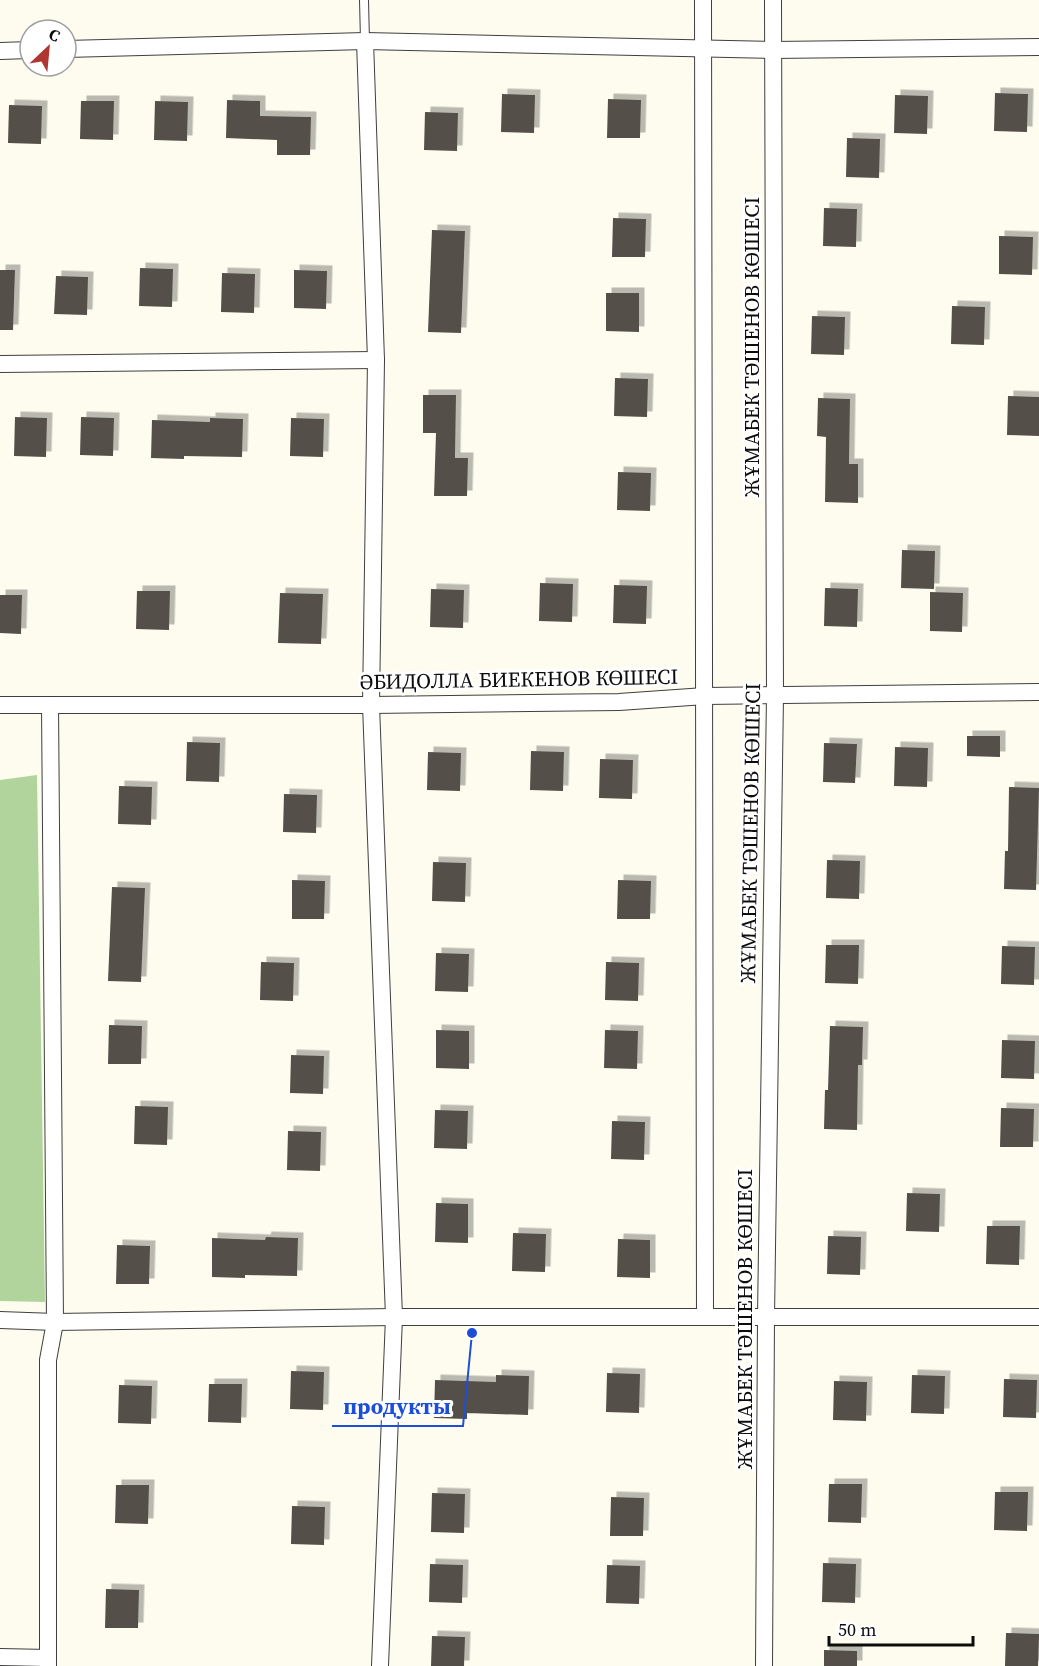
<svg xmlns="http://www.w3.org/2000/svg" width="1039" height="1666" font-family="'Source Serif 4',serif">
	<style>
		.forest { fill: #b0d49b }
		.building { fill: #544f4a; filter: url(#shadow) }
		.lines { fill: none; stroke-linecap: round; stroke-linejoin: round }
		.lane-casing { stroke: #3f3f3f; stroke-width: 10 }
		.street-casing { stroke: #3f3f3f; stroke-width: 18 }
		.lane { stroke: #fff; stroke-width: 8 }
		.street { stroke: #fff; stroke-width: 16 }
		.labels { text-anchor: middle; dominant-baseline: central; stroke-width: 6; stroke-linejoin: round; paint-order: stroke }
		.street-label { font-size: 21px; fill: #0c0c0c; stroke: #fff }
		.leader { fill: none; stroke: #1d4ed8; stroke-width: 2 }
		.callout-dot { fill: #1d4ed8; stroke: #fff; stroke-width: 2 }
		.callout-label { font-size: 22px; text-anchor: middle; font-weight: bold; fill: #1d4ed8; stroke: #fff; stroke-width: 6; stroke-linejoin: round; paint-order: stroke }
	</style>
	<defs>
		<filter id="shadow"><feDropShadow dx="5.5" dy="-5.5" stdDeviation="0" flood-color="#0004"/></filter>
	</defs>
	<rect width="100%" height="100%" fill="#fdfcee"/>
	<path class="forest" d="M37 775 45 1302 0 1301V780Z"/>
	<g class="building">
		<path d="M995 93 1028 94 1027 132 994 131Z"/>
		<path d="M502 94 535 95 534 133 501 132Z"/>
		<path d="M895 95 928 96 927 134 894 133Z"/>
		<path d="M608 99 641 100 640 138H607Z"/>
		<path d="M227 100 260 101V116L311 117 310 155H277V140L226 138Z"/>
		<path d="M81 101H114L113 140 80 139Z"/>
		<path d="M155 101 188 102 187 141 154 140Z"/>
		<path d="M9 105 42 106 41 144 8 143Z"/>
		<path d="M425 112 458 113 457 151 424 150Z"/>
		<path d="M847 138 880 139 879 178 846 177Z"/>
		<path d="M824 208 857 209 856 247 823 246Z"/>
		<path d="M613 218 646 219 645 257H612Z"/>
		<path d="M432 230 465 231 461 333 428 332Z"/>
		<path d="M999 236 1033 237 1032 275 999 274Z"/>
		<path d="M140 268 173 269 172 307 139 306Z"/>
		<path d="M0 270H15L13 330H0Z"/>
		<path d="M294 270 327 271 326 309 294 308Z"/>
		<path d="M222 273 255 274 254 313 221 312Z"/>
		<path d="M56 276 88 277 87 315 54 314Z"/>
		<path d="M606 293H639V332L606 331Z"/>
		<path d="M952 306 985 307 984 345 951 344Z"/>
		<path d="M812 316 845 317 844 355 811 354Z"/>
		<path d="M615 378 648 379 647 417 614 416Z"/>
		<path d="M423 395H456L455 458H468L467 496H434L436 433H423Z"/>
		<path d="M1008 396 1039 397V436L1007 435Z"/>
		<path d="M818 398 850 399 849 464H858V503L825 502 826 437 817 436Z"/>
		<path d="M15 417 47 418 46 457 14 456Z"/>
		<path d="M81 417 114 418 113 456 80 455Z"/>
		<path d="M210 418 243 419 242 457 184 456V459L151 458 152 420 210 422Z"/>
		<path d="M291 418 324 419 323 457 290 456Z"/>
		<path d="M618 472 651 473 650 511 617 510Z"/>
		<path d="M902 550 935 551 934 589 901 588Z"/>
		<path d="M540 583 573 584 572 622 539 621Z"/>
		<path d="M614 585 647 586 646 624 613 623Z"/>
		<path d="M825 588 858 589 857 627 824 626Z"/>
		<path d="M431 589 464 590 463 628 430 627Z"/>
		<path d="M137 591H170L169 630 136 629Z"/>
		<path d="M930 592 963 593 962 632 930 631Z"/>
		<path d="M280 593 323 594 321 644 278 643Z"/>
		<path d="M0 595H22L21 634 0 633Z"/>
		<path d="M967 736H1000V757L967 756Z"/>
		<path d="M187 742 220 743 219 782 186 781Z"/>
		<path d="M824 743 857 744 855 783 823 782Z"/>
		<path d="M895 747 928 748 927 787 894 786Z"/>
		<path d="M531 751 564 752 563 791 530 790Z"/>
		<path d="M428 752 461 753 460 791 427 790Z"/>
		<path d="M600 759 633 760 632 799 599 798Z"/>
		<path d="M119 786 152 787 151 825 118 824Z"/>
		<path d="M1009 787 1039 788 1036 890 1004 889 1005 851H1008Z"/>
		<path d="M284 794 317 795 316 833 283 832Z"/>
		<path d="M827 860 860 861 859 899 826 898Z"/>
		<path d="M433 862 466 863 465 902 432 901Z"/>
		<path d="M292 880 325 881 324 919H292Z"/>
		<path d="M618 880 651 881 650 919H617Z"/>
		<path d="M112 887 145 888 141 982 108 981Z"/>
		<path d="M826 945H859L858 984 825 983Z"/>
		<path d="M1002 946 1035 947 1034 985 1001 984Z"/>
		<path d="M436 953 469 954 468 992 435 991Z"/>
		<path d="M261 962 294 963 293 1001 260 1000Z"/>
		<path d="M606 962 639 963 638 1001 605 1000Z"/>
		<path d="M109 1025 142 1026 141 1064H108Z"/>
		<path d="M830 1026 863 1027 862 1065H858L857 1130 824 1129 825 1090H828Z"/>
		<path d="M436 1030 469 1031V1069L436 1068Z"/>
		<path d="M605 1030 638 1031 637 1069 604 1068Z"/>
		<path d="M1002 1040 1035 1041 1034 1079 1001 1078Z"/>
		<path d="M291 1055 324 1056 323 1094 290 1093Z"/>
		<path d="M135 1106 168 1107 167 1145 134 1144Z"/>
		<path d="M1001 1108 1034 1109 1033 1147H1000Z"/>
		<path d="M435 1110 468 1111 467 1149 434 1148Z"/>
		<path d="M612 1121 645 1122 644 1160 611 1159Z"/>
		<path d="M288 1131 321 1132 320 1171 287 1170Z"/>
		<path d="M907 1193 940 1194 939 1232 906 1231Z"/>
		<path d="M436 1203 468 1204V1243L435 1242Z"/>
		<path d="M987 1226H1020L1019 1265 986 1264Z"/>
		<path d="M513 1233 546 1234 545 1272 512 1271Z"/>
		<path d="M828 1236 861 1237 860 1275 827 1274Z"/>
		<path d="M266 1237 298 1238 297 1276 245 1275V1278L212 1277V1238L265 1240Z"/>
		<path d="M618 1239 650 1240V1278L617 1277Z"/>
		<path d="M117 1245 150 1246 149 1284H116Z"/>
		<path d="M291 1371 324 1372 323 1410 290 1409Z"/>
		<path d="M607 1373 640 1374 639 1413 606 1412Z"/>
		<path d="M496 1375 529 1376 528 1415 467 1413V1419L434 1418 435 1380 496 1382Z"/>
		<path d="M912 1375 945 1376 944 1414 911 1413Z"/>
		<path d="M1004 1379 1037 1380 1036 1418 1003 1417Z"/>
		<path d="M834 1381 867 1382 866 1421 833 1420Z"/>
		<path d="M209 1384H242L241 1423 208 1422Z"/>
		<path d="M119 1385 152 1386 151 1424 118 1423Z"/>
		<path d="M829 1484H862L861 1523 828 1522Z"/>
		<path d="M116 1485H149L148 1524 115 1523Z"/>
		<path d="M995 1492H1028L1027 1531 994 1530Z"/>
		<path d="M432 1493 465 1494 464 1533 431 1532Z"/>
		<path d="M611 1497 644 1498 643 1536H610Z"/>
		<path d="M292 1506 325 1507 324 1545 291 1544Z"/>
		<path d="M823 1563 856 1564 855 1603 822 1602Z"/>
		<path d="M430 1564 463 1565 462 1603 429 1602Z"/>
		<path d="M607 1565 640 1566 639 1604 606 1603Z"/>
		<path d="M106 1589 139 1590 138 1628H105Z"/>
		<path d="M1006 1633 1039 1634 1038 1666H1005Z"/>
		<path d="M432 1636 465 1637 464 1666H431Z"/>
		<path d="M824 1650 857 1651V1666H824Z"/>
	</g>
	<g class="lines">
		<g class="lane-casing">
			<path id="lane" d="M364 0 365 41"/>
		</g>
		<g class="street-casing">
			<g id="street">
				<path d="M703 0 705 1317"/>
				<path d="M365 41 376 360 371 705 394 1317 380 1666"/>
				<path d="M66 49 365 41 772 50 1039 47"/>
				<path d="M0 51 30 50"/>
				<path d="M0 364 376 360"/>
				<path d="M0 705H371L619 702 705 696 1039 692"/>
				<path d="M0 1320 55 1322 394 1317H1039"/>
				<path d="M0 1657 48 1658"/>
				<path d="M48 1666V1360L55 1322 50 705"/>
				<path d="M764 1666 766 1317 775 696 773 0"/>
			</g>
		</g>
		<use href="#lane" class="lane"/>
		<use href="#street" class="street"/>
	</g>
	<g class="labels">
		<g class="street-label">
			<text transform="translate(751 347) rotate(-90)">ЖҰМАБЕК ТӘШЕНОВ КӨШЕСІ</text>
			<text transform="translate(519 679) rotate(-1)">ӘБИДОЛЛА БИЕКЕНОВ КӨШЕСІ</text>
			<text transform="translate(750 833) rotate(-89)">ЖҰМАБЕК ТӘШЕНОВ КӨШЕСІ</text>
			<text transform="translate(744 1319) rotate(-90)">ЖҰМАБЕК ТӘШЕНОВ КӨШЕСІ</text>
		</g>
	</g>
	<path class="leader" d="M472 1333L463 1426H332"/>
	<circle class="callout-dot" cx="472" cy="1333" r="6"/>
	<g class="callout-label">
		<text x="397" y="1414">продукты</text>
	</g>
	<g transform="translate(48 48) rotate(26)"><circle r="28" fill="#ffffff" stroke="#9e9e9e" stroke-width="1.5"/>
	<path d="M0-4.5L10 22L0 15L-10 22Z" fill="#af3732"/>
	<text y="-9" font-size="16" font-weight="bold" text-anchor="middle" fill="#0c0c0c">С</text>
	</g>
	<path d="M829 1636v9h144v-9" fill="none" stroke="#0c0c0c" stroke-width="3"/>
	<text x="838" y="1636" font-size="18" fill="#0c0c0c" stroke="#ffffff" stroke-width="4.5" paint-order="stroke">50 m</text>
</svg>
